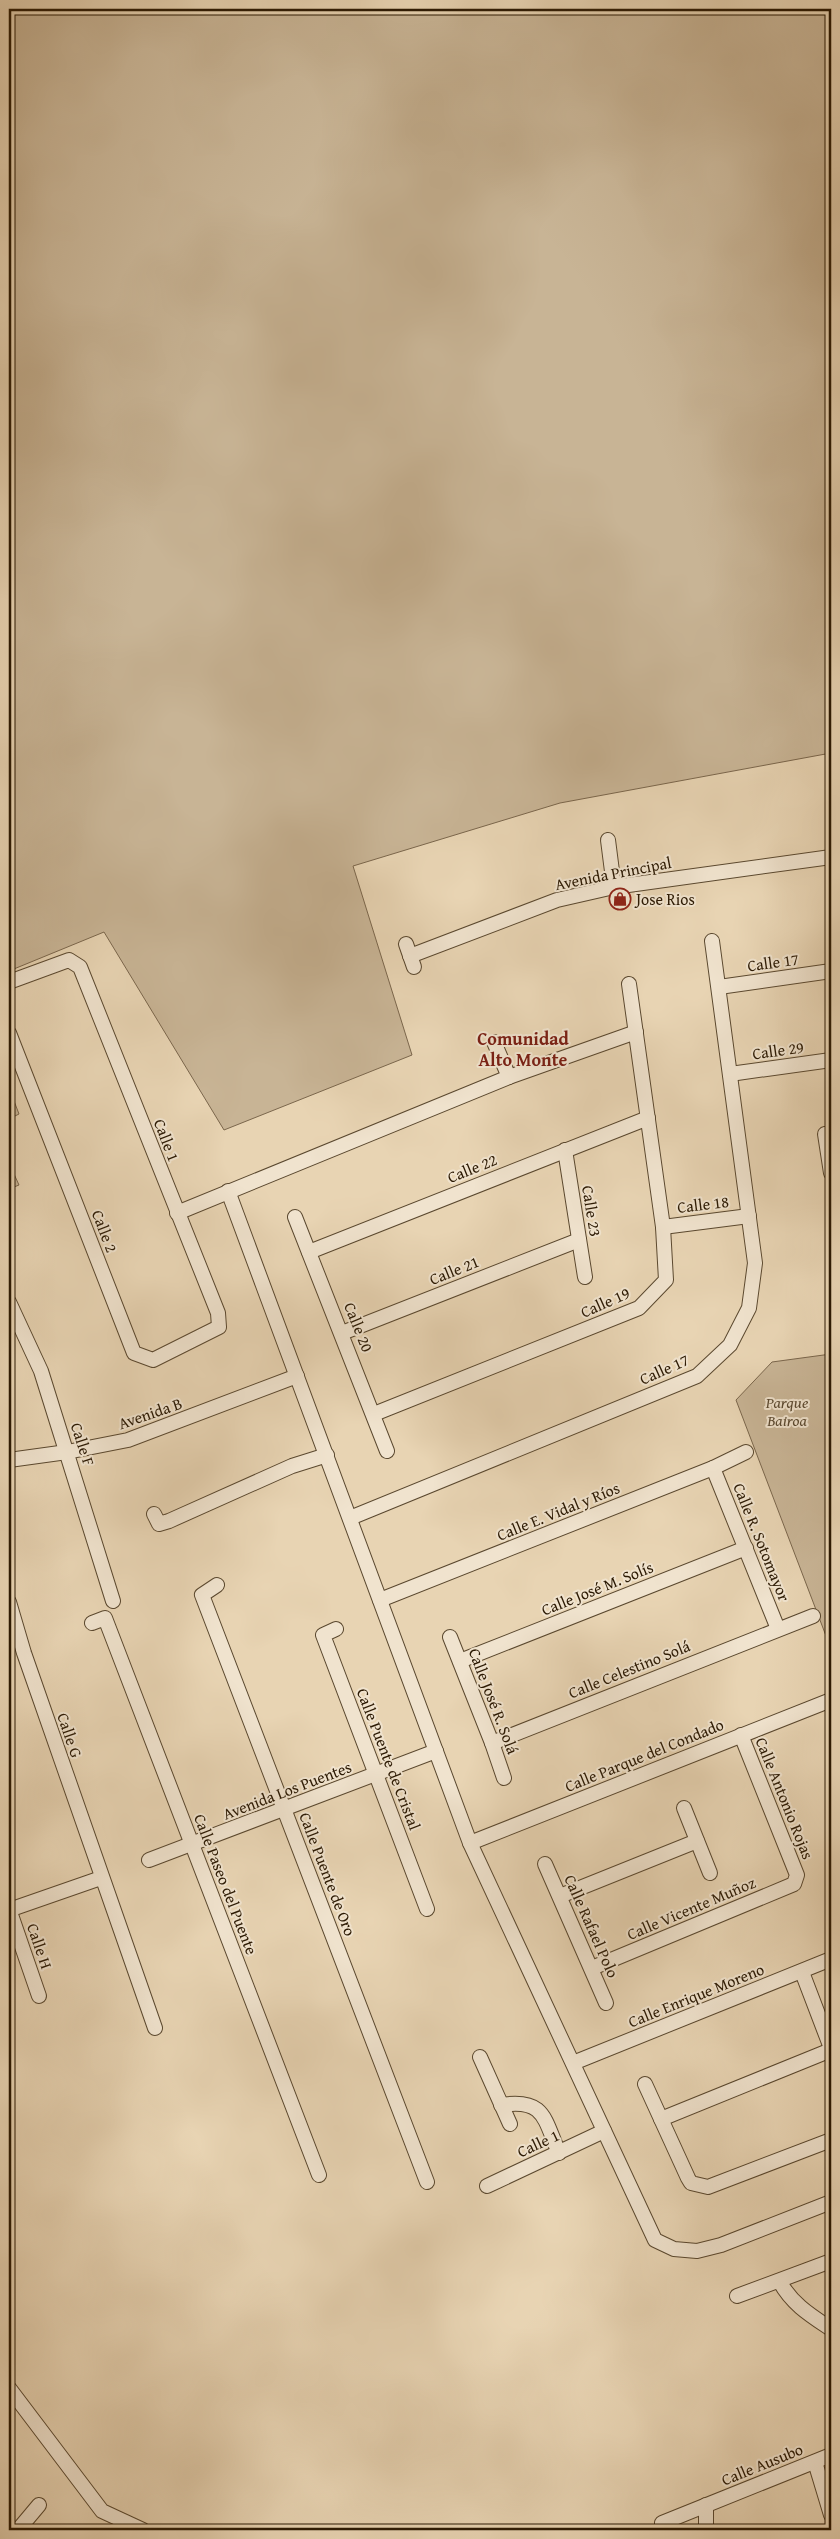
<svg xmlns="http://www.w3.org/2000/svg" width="840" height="2539" font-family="'Gentium Book Plus',serif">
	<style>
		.green { fill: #c8b495; stroke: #7a664c }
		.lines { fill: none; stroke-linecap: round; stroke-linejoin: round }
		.minor-casing { stroke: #5a482f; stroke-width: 16 }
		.minor { stroke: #f0e3ce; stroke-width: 14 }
		.labels { text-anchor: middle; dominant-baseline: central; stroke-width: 4; stroke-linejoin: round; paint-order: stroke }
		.street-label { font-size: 16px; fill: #2b1903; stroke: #f0e3ce }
		.poi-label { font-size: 16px; fill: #2b1903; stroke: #f0e3ce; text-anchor: start }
		.park-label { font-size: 16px; font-style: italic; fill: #5a482f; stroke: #f0e3ce }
		.neighbourhood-label { font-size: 18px; font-weight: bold; fill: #7a1f14; stroke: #f0e3ce }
	</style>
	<rect width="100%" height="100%" fill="#e8d4b3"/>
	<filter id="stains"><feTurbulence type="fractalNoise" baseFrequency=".004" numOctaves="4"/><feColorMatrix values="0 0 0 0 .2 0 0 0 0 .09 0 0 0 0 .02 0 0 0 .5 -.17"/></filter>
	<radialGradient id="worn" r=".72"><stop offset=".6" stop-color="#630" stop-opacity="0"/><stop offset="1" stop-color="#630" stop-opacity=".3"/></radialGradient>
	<g class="green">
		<path d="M9 9H831V753L560 803 353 866 412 1055 224 1130 104 932 9 971Z"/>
		<path d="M9 1088 19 1114 9 1119Z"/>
		<path d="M9 1163 19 1185 9 1189Z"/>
		<path d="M831 1354V1649L736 1400 772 1362Z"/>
	</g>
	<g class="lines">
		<g class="minor-casing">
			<g id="minor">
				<path d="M608 840 614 887"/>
				<path d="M406 944 414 967"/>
				<path d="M410 956 557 900 614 887 831 857"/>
				<path d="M9 982 69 960 80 967 218 1313 219 1327 153 1360 134 1353 9 1033"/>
				<path d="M719 987 831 971"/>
				<path d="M494 1042 509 1077"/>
				<path d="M730 1074 831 1060"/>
				<path d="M825 1134 831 1173"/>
				<path d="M565 1150 585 1277"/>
				<path d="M228 1191 470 1843 655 2240 674 2249 697 2251 721 2245 831 2202"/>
				<path d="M177 1213 509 1077 636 1032"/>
				<path d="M295 1217 387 1451"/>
				<path d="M663 1227 749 1216"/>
				<path d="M309 1252 648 1118"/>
				<path d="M9 1302 41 1371 113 1601"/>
				<path d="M342 1333 579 1240"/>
				<path d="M374 1414 639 1308 666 1280 663 1227 629 984"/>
				<path d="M9 1460 67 1452 128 1440 297 1376"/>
				<path d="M713 1468 778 1629"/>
				<path d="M154 1514 159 1524 169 1521 292 1466 327 1455"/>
				<path d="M350 1518 697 1376 730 1345 749 1308 755 1263 712 941"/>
				<path d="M217 1585 202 1595 427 2182"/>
				<path d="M380 1600 713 1468 746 1452"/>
				<path d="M9 1602 24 1653 155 2028"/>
				<path d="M92 1623 105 1618 319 2175"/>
				<path d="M336 1629 323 1635 427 1909"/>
				<path d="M450 1637 492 1743 504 1778"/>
				<path d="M460 1661 746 1548"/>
				<path d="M492 1743 813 1616"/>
				<path d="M684 1808 710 1873"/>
				<path d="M470 1843 831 1700"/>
				<path d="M149 1860 436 1751"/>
				<path d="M545 1864 606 2003"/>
				<path d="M560 1896 697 1841"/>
				<path d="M9 1909 39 1996"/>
				<path d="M9 1910 101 1878"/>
				<path d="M592 1968 794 1884 797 1875 741 1735"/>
				<path d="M802 1972 831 2048"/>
				<path d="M480 2057 510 2124"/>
				<path d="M573 2063 831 1959"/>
				<path d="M645 2084 688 2178 691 2183 708 2187 831 2140"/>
				<path d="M501 2105C545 2098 544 2119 559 2153"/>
				<path d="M661 2119 831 2050"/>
				<path d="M487 2186 604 2131"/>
				<path d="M780 2282C792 2304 810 2315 831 2329"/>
				<path d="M737 2296 831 2261"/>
				<path d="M9 2388 102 2511 143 2530"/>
				<path d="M815 2462 831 2515"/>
				<path d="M662 2523 831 2455"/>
				<path d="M18 2530 39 2505"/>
				<path d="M706 2530V2505"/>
			</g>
		</g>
		<use href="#minor" class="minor"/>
	</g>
	<defs>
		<g id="shop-ring" transform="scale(1.125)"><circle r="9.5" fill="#f0e3ce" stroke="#8f2418" stroke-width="1.5"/><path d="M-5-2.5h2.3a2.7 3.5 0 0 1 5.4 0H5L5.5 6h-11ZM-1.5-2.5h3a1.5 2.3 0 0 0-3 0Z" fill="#8f2418"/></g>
	</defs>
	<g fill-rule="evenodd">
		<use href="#shop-ring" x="620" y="899"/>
	</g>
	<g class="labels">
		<g class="street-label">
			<text transform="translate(613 873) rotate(-11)">Avenida Principal</text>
			<text transform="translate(773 962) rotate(-8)">Calle 17</text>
			<text transform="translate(778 1050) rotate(-8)">Calle 29</text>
			<text transform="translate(167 1140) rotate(69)">Calle 1</text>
			<text transform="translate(472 1168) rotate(-22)">Calle 22</text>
			<text transform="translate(703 1204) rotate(-7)">Calle 18</text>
			<text transform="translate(592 1211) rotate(81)">Calle 23</text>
			<text transform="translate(105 1231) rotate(69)">Calle 2</text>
			<text transform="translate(454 1270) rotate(-22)">Calle 21</text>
			<text transform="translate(605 1302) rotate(-24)">Calle 19</text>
			<text transform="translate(359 1327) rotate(68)">Calle 20</text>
			<text transform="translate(664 1369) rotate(-24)">Calle 17</text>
			<text transform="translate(150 1413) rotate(-19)">Avenida B</text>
			<text transform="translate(83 1444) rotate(72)">Calle F</text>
			<text transform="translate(558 1511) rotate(-22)">Calle E. Vidal y Ríos</text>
			<text transform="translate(762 1542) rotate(68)">Calle R. Sotomayor</text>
			<text transform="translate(597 1588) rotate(-22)">Calle José M. Solís</text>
			<text transform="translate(629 1669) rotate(-22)">Calle Celestino Solá</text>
			<text transform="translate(494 1701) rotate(69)">Calle José R. Solá</text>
			<text transform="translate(70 1735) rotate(71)">Calle G</text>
			<text transform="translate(644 1755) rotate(-22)">Calle Parque del Condado</text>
			<text transform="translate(389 1759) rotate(69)">Calle Puente de Cristal</text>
			<text transform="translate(287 1790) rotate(-21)">Avenida Los Puentes</text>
			<text transform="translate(785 1798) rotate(68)">Calle Antonio Rojas</text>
			<text transform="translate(328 1874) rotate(69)">Calle Puente de Oro</text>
			<text transform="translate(226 1884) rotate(69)">Calle Paseo del Puente</text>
			<text transform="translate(691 1908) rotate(-23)">Calle Vicente Muñoz</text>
			<text transform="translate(592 1926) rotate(66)">Calle Rafael Polo</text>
			<text transform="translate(40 1946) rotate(71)">Calle H</text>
			<text transform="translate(696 1995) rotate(-22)">Calle Enrique Moreno</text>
			<text transform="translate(538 2143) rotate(-25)">Calle 1</text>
			<text transform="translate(762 2464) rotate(-22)">Calle Ausubo</text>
		</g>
		<g class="poi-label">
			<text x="636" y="899">Jose Rios</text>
		</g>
		<g class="park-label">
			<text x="787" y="1402">Parque<tspan x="787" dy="18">Bairoa</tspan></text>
		</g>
		<g class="neighbourhood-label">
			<text x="523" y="1038">Comunidad<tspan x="523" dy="21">Alto Monte</tspan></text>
		</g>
	</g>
	<rect width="840" height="2539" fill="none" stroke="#e8d4b3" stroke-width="30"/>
	<rect x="10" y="10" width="820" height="2519" fill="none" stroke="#2b1903" stroke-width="2.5"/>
	<rect x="15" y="15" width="810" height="2509" fill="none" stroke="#2b1903"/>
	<rect width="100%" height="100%" filter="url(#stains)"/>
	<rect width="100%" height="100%" fill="url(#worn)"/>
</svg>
